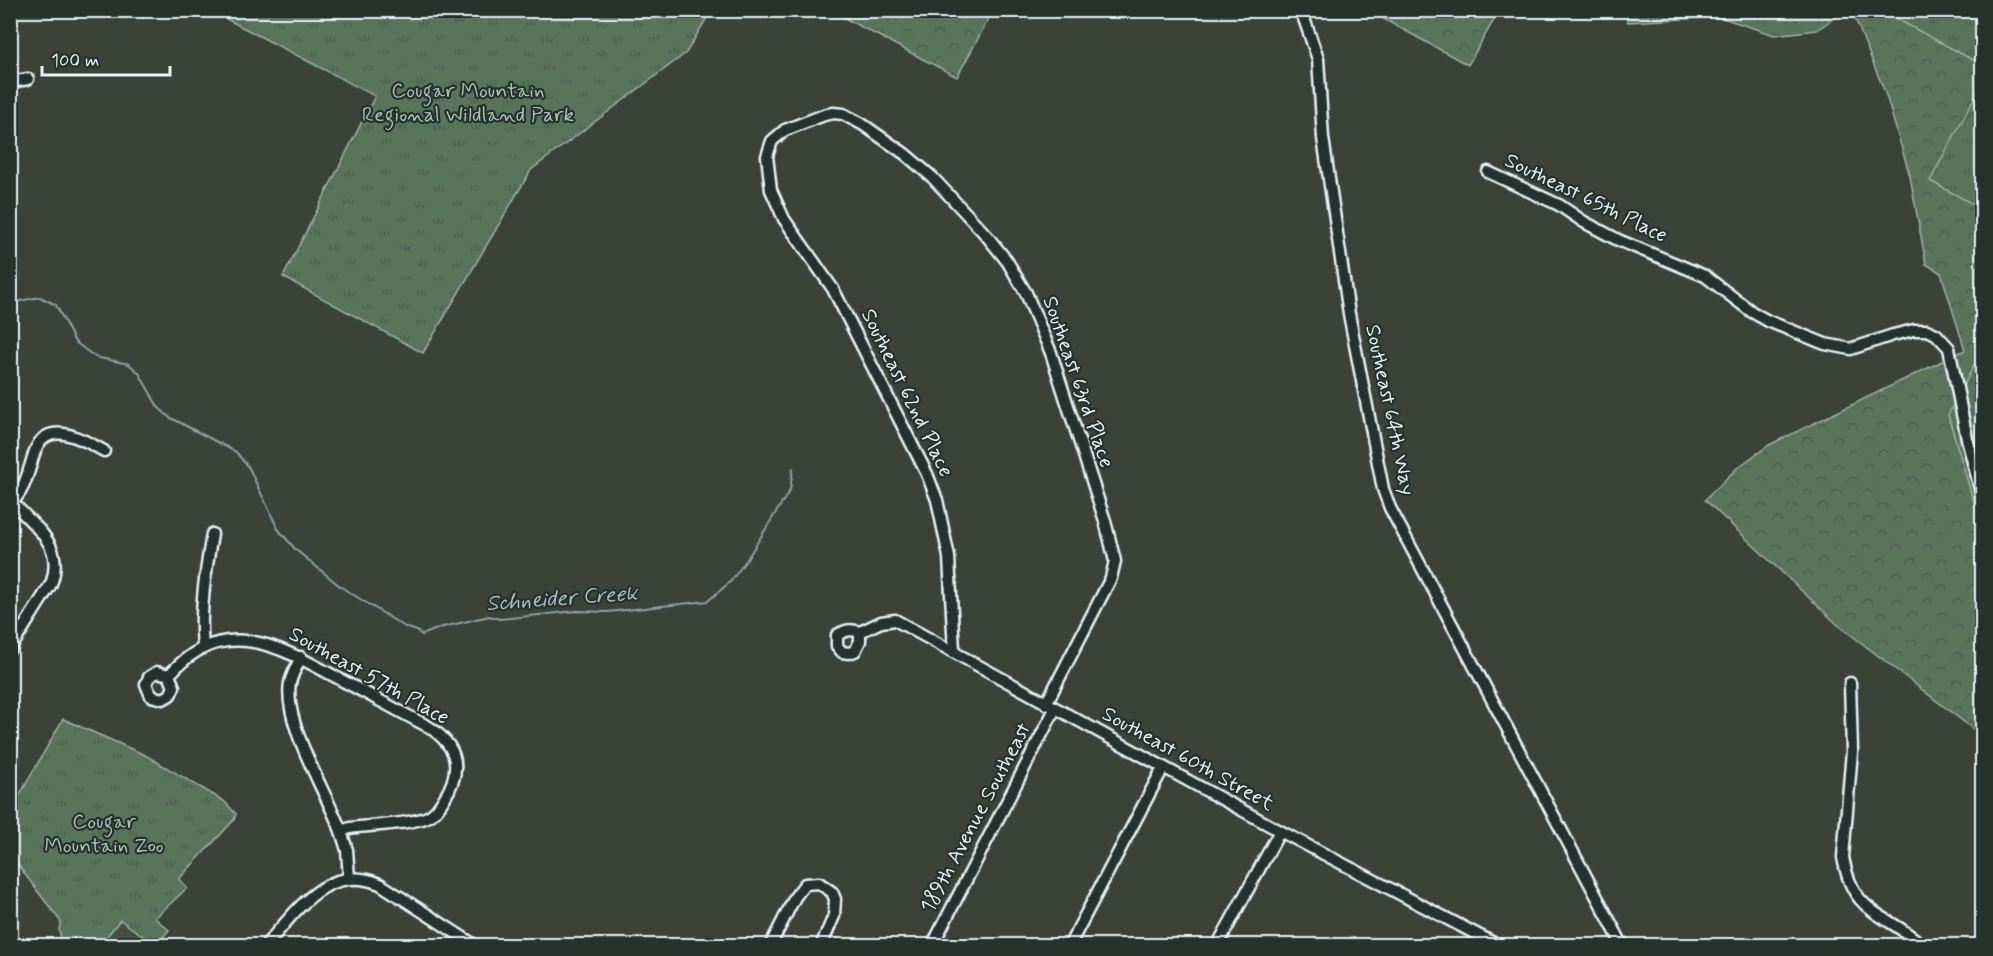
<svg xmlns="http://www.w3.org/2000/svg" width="1993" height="956" font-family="Mynerve,sans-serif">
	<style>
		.built { fill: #494e41 }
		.forest { fill: url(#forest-crowns); stroke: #a0b2aa; stroke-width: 1.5 }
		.park { fill: url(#park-tufts); stroke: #a0b2aa; stroke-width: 1.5 }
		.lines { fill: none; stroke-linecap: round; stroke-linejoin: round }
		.stream { stroke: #8ea1aa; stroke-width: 2 }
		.minor-casing { stroke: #e8f1f8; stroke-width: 15 }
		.minor { stroke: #26332d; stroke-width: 10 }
		.labels { text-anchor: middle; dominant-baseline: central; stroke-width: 4.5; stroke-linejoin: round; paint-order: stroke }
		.park-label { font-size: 21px; fill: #aebfb9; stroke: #26332d }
		.street-label { font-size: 21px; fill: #e8f1f8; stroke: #26332d }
		.water-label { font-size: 22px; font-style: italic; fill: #acbbc4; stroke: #26332d }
	</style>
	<defs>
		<pattern id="forest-crowns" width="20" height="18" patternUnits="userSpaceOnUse" patternTransform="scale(1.5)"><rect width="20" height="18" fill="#58745b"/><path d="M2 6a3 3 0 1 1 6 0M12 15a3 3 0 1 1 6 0" fill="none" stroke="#4e5c52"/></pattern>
		<pattern id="park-tufts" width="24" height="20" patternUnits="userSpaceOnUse" patternTransform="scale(1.5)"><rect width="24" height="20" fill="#58745b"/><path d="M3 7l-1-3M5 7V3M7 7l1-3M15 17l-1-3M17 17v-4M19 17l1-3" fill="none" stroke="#4e5c52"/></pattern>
	</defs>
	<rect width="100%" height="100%" fill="#3b4339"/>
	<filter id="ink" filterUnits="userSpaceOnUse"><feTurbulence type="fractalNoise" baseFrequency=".0167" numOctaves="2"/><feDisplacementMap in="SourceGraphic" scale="12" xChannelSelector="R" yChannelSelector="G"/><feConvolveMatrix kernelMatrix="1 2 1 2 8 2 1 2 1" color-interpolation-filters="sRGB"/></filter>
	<g filter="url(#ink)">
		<path class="built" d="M119 921 152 945H101Z"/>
		<g class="forest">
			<path d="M1832 10 1834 18 1817 30 1774 35 1720 17 1628 22 1623 11Z"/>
			<path d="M831 11H993L957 77Z"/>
			<path d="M1369 11H1499L1468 65Z"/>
			<path d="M1852 11H1982V736L1837 624 1705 500 1737 468 1769 445 1965 350 1941 273 1926 264 1910 176 1886 95Z"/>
		</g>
		<g class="park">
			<path d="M211 11H711L686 53 531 170 423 353 283 277 375 96Z"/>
			<path d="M1882 11H1982V65Z"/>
			<path d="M1982 83V209L1930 181Z"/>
			<path d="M1982 350V530L1948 415Z"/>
			<path d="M63 719 145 755 224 801 236 814 234 820 179 879 187 888 155 918 169 930 156 945 120 920 100 945H62L59 929 61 922 11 856 10 812Z"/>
		</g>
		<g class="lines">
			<path class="stream" d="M10 303 40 297 56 305 75 342 95 357 129 364 139 373 158 407 169 417 236 452 249 468 278 529 296 550 341 587 405 627 417 631 422 635 439 628 489 616 500 619 577 611 608 612 708 601 731 581 747 559 790 490 793 468"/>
			<g class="minor-casing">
				<g id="minor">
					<path d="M1301 10 1318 59 1323 138 1349 314 1383 489 1390 508 1623 946"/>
					<path d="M10 79 16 81 28 79"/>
					<path d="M1488 172 1559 205 1584 222 1618 240 1705 276 1752 312 1768 321 1825 344 1851 349 1893 335 1914 330H1927L1936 334 1949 348 1967 439 1982 496"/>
					<path d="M10 504C25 491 28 472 34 454 45 417 83 439 104 451"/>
					<path d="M860 632V641L855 651 849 653 842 652 837 646V635C846 630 850 629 860 632L881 622 895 620 1280 831 1499 946"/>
					<path d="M203 646C199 610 206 570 212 534"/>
					<path d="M10 649 51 584C65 546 37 529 13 503"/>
					<path d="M954 651 949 557 937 500 927 474 833 289 784 219 771 190 767 156 772 141 785 130 824 115 833 113 843 114 862 124 905 154 932 177 986 235 1007 261 1026 293 1051 353 1105 521 1115 561 1111 578 1046 704"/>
					<path d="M301 657C297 666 292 674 290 683 283 723 326 792 341 831L347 850 349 878"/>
					<path d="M169 675 157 672 149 677 146 684 151 696 163 699 170 695 174 687 169 675C224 612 283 648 343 681 372 696 400 712 429 727 458 746 463 769 444 799 439 807 434 815 425 818 405 825 371 825 350 828L341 831"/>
					<path d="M1850 683 1852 751 1843 857C1853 917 1885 911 1923 946"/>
					<path d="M265 946C297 911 327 862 380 884L476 946"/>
					<path d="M770 946 795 897 805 884 819 883 832 892 835 899 834 916 821 946"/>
					<path d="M932 946 1055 709"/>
					<path d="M1069 946 1163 768"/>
					<path d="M1217 946 1280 831"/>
				</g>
			</g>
			<use href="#minor" class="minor"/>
		</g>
	</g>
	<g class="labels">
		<g class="park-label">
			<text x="468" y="91">Cougar Mountain<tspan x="468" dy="24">Regional Wildland Park</tspan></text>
			<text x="104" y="822">Cougar<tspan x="104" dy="24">Mountain Zoo</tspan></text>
		</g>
		<g class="street-label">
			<text transform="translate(1586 198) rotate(26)">Southeast 65th Place</text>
			<text transform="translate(1078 382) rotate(71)">Southeast 63rd Place</text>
			<text transform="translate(907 393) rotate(64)">Southeast 62nd Place</text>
			<text transform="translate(1390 410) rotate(78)">Southeast 64th Way</text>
			<text transform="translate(369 676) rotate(29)">Southeast 57th Place</text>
			<text transform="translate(1188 759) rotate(29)">Southeast 60th Street</text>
			<text transform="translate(976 818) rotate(-62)">189th Avenue Southeast</text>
		</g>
		<g class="water-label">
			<text transform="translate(562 599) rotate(-4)">Schneider Creek</text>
		</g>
	</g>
	<rect width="1993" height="956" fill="none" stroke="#26332d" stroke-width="36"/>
	<rect x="18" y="18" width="1957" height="920" fill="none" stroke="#e8f1f8" stroke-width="2" filter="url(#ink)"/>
	<path d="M42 66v9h128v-9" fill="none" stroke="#e8f1f8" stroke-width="3"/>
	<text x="51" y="66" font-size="18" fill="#e8f1f8" stroke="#26332d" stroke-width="4.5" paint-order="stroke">100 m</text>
</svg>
